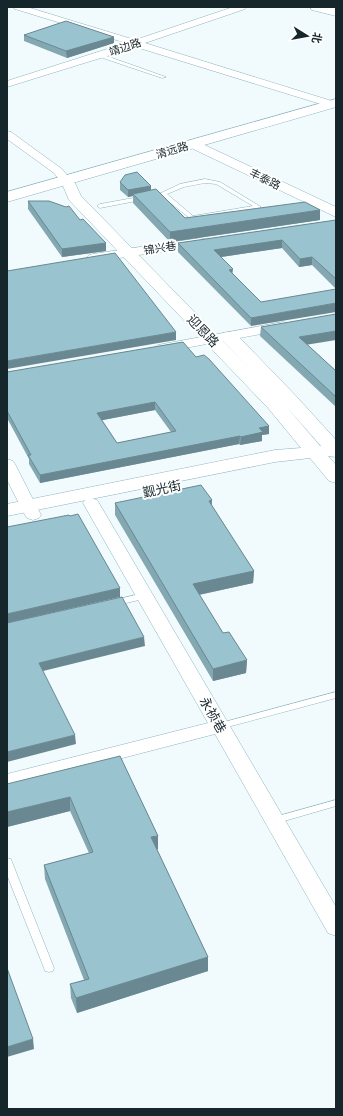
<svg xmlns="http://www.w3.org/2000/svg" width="343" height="1116" font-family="Helvetica,'Noto Sans SC',sans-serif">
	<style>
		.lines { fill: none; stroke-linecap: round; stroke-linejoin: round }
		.service-casing { stroke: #8bb5c1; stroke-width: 1 }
		.minor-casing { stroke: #8bb5c1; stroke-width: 1 }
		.tertiary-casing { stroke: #8bb5c1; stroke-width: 1 }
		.secondary-casing { stroke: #8bb5c1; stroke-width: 1 }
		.primary-casing { stroke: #8bb5c1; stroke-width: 1 }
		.service { fill: #fff; fill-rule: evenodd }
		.minor { fill: #fff; fill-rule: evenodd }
		.tertiary { fill: #fff; fill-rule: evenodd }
		.secondary { fill: #fff; fill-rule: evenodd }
		.primary { fill: #fff; fill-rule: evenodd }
		.wall { fill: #83a8b2; fill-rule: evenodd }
		.shaded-wall { fill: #6a8891 }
		.building { fill: #98c3cf; stroke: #6a8891; fill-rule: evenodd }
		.labels { text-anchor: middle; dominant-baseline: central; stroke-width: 4; stroke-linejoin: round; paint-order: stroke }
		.far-street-label { font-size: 11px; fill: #16272b; stroke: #fff }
		.street-label { font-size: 13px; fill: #16272b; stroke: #fff }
	</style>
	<rect width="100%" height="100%" fill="#f1fafc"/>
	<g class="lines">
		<g class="service-casing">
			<g id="service">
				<path d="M97 54H101L166 77 162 78 97 56Z"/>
				<path d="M205 179 220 182 261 207 258 209 192 220 162 196 100 208 97 206 100 204 161 193 180 184ZM205 183 216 184 253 206 193 216 167 194 184 187Z"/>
				<path d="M144 593 148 596 147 598 114 606 110 603 111 601Z"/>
				<path d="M336 692V698L220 729 217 728 215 726 217 724Z"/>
				<path d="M336 800V806L274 824 271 822 269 820 271 818Z"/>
				<path d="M7 858 11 859 12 862 54 968 53 971 49 972 45 971 44 968 7 875Z"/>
			</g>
		</g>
		<g class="minor-casing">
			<g id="minor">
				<path d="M13 7H27L135 40 233 7H247L245 9 145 43 335 102 336 104 331 107 327 106 136 47 7 87V81L126 43 15 9Z"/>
				<path d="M7 131 11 132 62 169 76 186 74 188H66L54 173 7 139Z"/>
				<path d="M201 238 205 239 207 242 205 245 93 262 89 261 87 258 89 255 93 254Z"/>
				<path d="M283 322 288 323 290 326 288 329 163 352 158 351 156 348 158 345 163 344Z"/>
				<path d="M7 459 13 461 15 464 41 515 39 518 33 520 27 518 25 515 7 480Z"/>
				<path d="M91 498 97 500 99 503 336 907V936L328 933 215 734 7 788V774L208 723 83 503 85 500Z"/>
			</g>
		</g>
		<g class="tertiary-casing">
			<g id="tertiary">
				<path d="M194 140 336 207V217L189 147 187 144 189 141Z"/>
				<path d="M70 182 75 183 81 196 255 374 223 341 220 337 223 333 229 332 235 333 297 397 336 440V457L328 456 336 465V483L329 481 310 458 275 462 7 516V504L275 450 301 448 268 408 69 200 63 186 65 183ZM285 405 321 446H320Z"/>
			</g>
		</g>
		<g class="secondary-casing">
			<path id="secondary" d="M336 99V107L7 202V192Z"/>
		</g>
		<g class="primary-casing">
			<path id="primary" d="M310 7 336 8V16L312 10Z"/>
		</g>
		<use href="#service" class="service"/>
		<use href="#minor" class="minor"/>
		<use href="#tertiary" class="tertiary"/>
		<use href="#secondary" class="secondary"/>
		<use href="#primary" class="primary"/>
	</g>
	<g class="wall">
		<path d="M24 35 114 37V43L67 58 24 41Z"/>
		<path d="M120 182 151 186V190L185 218 320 210V220L170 242 133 203V196L128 197 120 190Z"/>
		<path d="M28 201 80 220 106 251 62 257 28 209Z"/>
		<path d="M336 220V289L312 265 299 267 282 248 221 257 232 273 261 302 251 326 178 252V243Z"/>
		<path d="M261 327 307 345 336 371V407L260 336Z"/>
		<path d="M196 357 269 426V434L262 435V441L240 445 239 444 40 483 29 464V459L7 418V372ZM155 410 171 432 117 443 102 420Z"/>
		<path d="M212 500V506L254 571 253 583 199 595 223 633 247 660 246 673 213 681 115 515V503Z"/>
		<path d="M120 756 158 836V849L157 850 208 957V971L77 1013 71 998 70 984 84 980 45 879 44 865 89 853 70 811 7 827Z"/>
	</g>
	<g class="shaded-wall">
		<path d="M114 37V43L67 58 66 51Z"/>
		<path d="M151 186V193L133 194V196L128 197V190Z"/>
		<path d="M320 210V220L170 242V232Z"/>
		<path d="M282 240V248L214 258V250Z"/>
		<path d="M106 243V251L62 257V249Z"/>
		<path d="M312 257V265L299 267 300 259Z"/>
		<path d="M233 269 232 277 229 270Z"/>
		<path d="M336 303V312L251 326V318Z"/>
		<path d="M336 331V340L299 346V337Z"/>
		<path d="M176 332V340L7 369V361Z"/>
		<path d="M155 402V410L98 421 97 413Z"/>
		<path d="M269 426V434L262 435V441L240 445 241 437 259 428Z"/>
		<path d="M240 436 239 444 40 483V475Z"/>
		<path d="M212 500 211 512 209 501Z"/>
		<path d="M254 571 253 583 193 596V584Z"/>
		<path d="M120 588V597L7 623V614Z"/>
		<path d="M144 637 145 646 39 672V663Z"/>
		<path d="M247 660 246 673 213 681V669Z"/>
		<path d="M75 735 76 744 7 762V752Z"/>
		<path d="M70 797V811L7 827V812Z"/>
		<path d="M158 836V849L151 851V837Z"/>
		<path d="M208 957V971L77 1013 76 998Z"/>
		<path d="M33 1039 34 1049 7 1057V1047Z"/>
	</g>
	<g class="building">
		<path d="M66 21 114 37 66 51 24 35Z"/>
		<path d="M137 172 151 186 128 190 120 182 125 175Z"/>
		<path d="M156 189 185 218 305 202 320 210 170 232 133 194Z"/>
		<path d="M28 201H49L66 207 69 206 80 220 83 219 106 243 62 249Z"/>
		<path d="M336 220V279L312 257 300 259 282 240 214 250 233 269 229 270 261 302 336 289V303L251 318 178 243Z"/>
		<path d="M115 253 176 332 7 361V271Z"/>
		<path d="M336 314V331L299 337 336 371V397L261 327Z"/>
		<path d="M183 342 196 357 204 355 209 359 269 426 259 428 263 432 241 437 240 436 40 475 28 455H31L7 411V372ZM155 402 176 431 117 443 97 413Z"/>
		<path d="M201 485 212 500 209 501 254 571 193 584 223 633 229 632 247 660 213 669 115 503Z"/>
		<path d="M78 514 120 588 7 614V527L69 515 70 516Z"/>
		<path d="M122 597 144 637 39 663 75 735 7 752V623Z"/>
		<path d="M120 756 158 836 151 837 208 957 76 998 70 984 89 979 44 865 93 852 70 797 7 812V784Z"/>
		<path d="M7 968 33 1039 7 1047Z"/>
	</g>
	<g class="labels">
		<g class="far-street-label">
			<text transform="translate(125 47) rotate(-18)">靖边路</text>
			<text transform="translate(172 150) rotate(-16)">清远路</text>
			<text transform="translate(265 179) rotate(26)">丰泰路</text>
			<text transform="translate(160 248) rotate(-9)">锦兴巷</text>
		</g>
		<g class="street-label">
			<text transform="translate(203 331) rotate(46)">迎恩路</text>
			<text transform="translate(162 489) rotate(-12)">觐光街</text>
			<text transform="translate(213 715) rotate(60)">永祯巷</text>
		</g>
	</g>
	<rect width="343" height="1116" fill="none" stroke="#16272b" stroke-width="16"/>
	<g transform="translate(307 36) rotate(101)" stroke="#ffffff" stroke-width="3" paint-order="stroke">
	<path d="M0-3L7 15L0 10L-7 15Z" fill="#16272b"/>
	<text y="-6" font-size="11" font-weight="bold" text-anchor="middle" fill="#16272b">北</text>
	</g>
</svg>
